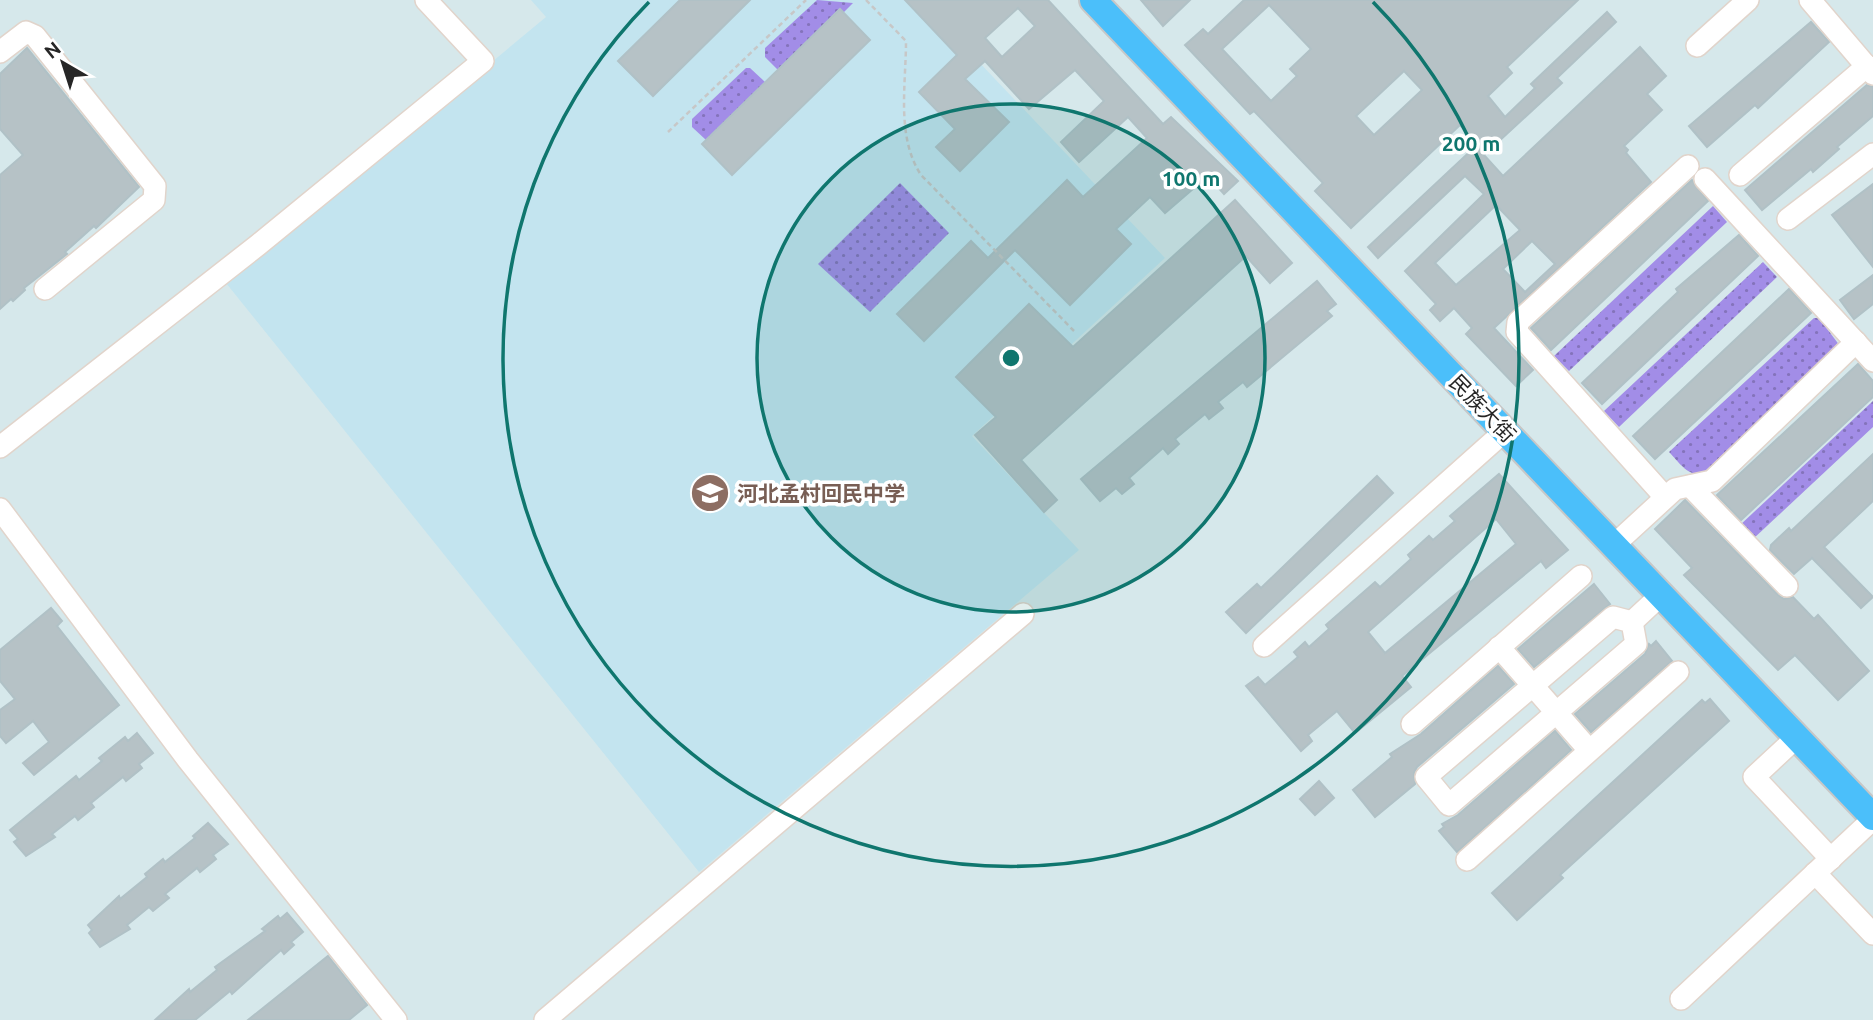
<svg xmlns="http://www.w3.org/2000/svg" width="1873" height="1020" font-family="Ubuntu,'Noto Sans SC',sans-serif">
	<style>
		.education { fill: #c3e4ef }
		.grass { fill: url(#grass-dots) }
		.building { fill: #b6c2c6; stroke: #b0c1c6; stroke-width: 2; fill-rule: evenodd }
		.lines { fill: none; stroke-linecap: round; stroke-linejoin: round }
		.minor-casing { stroke: #e1d4cb; stroke-width: 24 }
		.major-casing { stroke: #c7c7c7; stroke-width: 30 }
		.path { stroke: #c7c7c7; stroke-width: 2.5; stroke-dasharray: 5 3.5; stroke-linecap: butt }
		.minor { stroke: #fff; stroke-width: 21 }
		.major { stroke: #4bbffa; stroke-width: 26 }
		.ring { fill: none; stroke: #0f766e; stroke-width: 3.5 }
		.labels { text-anchor: middle; dominant-baseline: central; stroke-width: 7; stroke-linejoin: round; paint-order: stroke }
		.street-label { font-size: 21px; fill: #262626; stroke: #fff }
		.education-label { font-size: 21px; font-weight: bold; fill: #785e54; stroke: #fff; text-anchor: start }
		.centre { fill: #0f766e; stroke: #fff; stroke-width: 3.5 }
		.ring-label { font-size: 21px; text-anchor: middle; font-weight: bold; fill: #0f766e; stroke: #fff; stroke-width: 7; stroke-linejoin: round; paint-order: stroke }
	</style>
	<defs>
		<pattern id="grass-dots" width="8" height="8" patternUnits="userSpaceOnUse" patternTransform="scale(1.75)"><rect width="8" height="8" fill="#a28de7"/><path d="M2 2h.1M6 6h.1" fill="none" stroke="#8473bb" stroke-width="1.8" stroke-linecap="round"/></pattern>
	</defs>
	<rect width="100%" height="100%" fill="#d6e8eb"/>
	<path class="education" d="M531 0H920L1165 258 972 436 1079 550 699 872 226 283 546 17Z"/>
	<g class="grass">
		<path d="M817 0 853 3 843 13 839 9 778 70 765 57V48Z"/>
		<path d="M746 68H750L765 82 706 140 692 127V119Z"/>
		<path d="M900 183 949 233 870 312 818 264Z"/>
		<path d="M1713 206 1727 222 1569 371 1554 356Z"/>
		<path d="M1763 262 1777 277 1619 427 1604 411Z"/>
		<path d="M1814 318H1819L1840 346 1702 474C1687 476 1679 462 1669 452Z"/>
		<path d="M1873 401V427L1752 540 1739 526Z"/>
	</g>
	<g class="building">
		<path d="M680 0H750L653 96 618 61Z"/>
		<path d="M905 0H1048L1163 124 1171 117 1238 181 1224 194 1208 176 1165 213 1150 197 1116 229 1131 244 1070 305 1015 250 924 341 897 314 971 241 988 258 1067 180 1083 197 1147 138 1128 117 1079 162 1061 142 1104 101 1075 70 1029 109 985 61 965 79 1009 122 960 171 936 147 955 129 919 92 957 55ZM1018 8 1035 26 1002 57 985 38Z"/>
		<path d="M1141 0H1190L1163 26Z"/>
		<path d="M1244 0H1578L1507 67 1512 73 1488 96 1505 117 1535 88 1531 84 1607 12 1616 22 1557 78 1562 83 1484 155 1503 176 1640 47 1666 76 1647 94 1662 110 1624 146 1628 150 1626 153 1651 182 1494 328 1533 370 1516 386 1466 334 1472 328 1454 308 1440 321 1430 310 1436 304 1405 271 1484 194 1465 176 1378 258 1368 247 1478 144 1460 125 1351 228 1315 191 1323 183 1254 111 1250 114 1185 45 1203 29 1208 34ZM1269 5 1311 49 1290 69 1297 76 1271 101 1222 49ZM1404 71 1422 90 1374 135 1356 116ZM1496 205 1520 230 1456 285 1435 263ZM1532 241 1555 264 1525 292 1503 269Z"/>
		<path d="M840 9 870 40 732 175 702 144Z"/>
		<path d="M1811 22 1829 42 1758 108 1755 105 1707 147 1689 126Z"/>
		<path d="M27 48 139 187 96 228 94 226 65 252 67 254 24 288 25 290 13 301 11 299 0 309V175L23 155 0 129V74Z"/>
		<path d="M1867 85 1873 87V116L1837 147 1839 149 1813 172 1811 169 1762 210 1745 190Z"/>
		<path d="M1692 180 1708 201 1551 350 1531 328Z"/>
		<path d="M1873 184V267L1832 215Z"/>
		<path d="M1235 200 1292 263 1270 283 1246 256 1021 460 1057 500 1044 512 975 435 996 417 956 377 1029 304 1073 347Z"/>
		<path d="M1739 235 1758 256 1602 404 1582 383 1678 292 1676 289Z"/>
		<path d="M1873 275V304L1854 319 1840 300Z"/>
		<path d="M1317 281 1336 304 1327 311 1332 316 1247 387 1243 382 1218 402 1223 408 1209 419 1205 414 1175 439 1179 444 1168 454 1163 448 1129 478 1134 484 1122 494 1116 488 1100 501 1081 479Z"/>
		<path d="M1789 289 1811 313 1655 459 1633 436Z"/>
		<path d="M1858 364 1873 381V397L1741 520 1717 495Z"/>
		<path d="M1873 454V501L1824 547 1873 597 1861 608 1812 558 1794 574 1770 550 1771 545 1789 528 1791 531Z"/>
		<path d="M1499 474 1568 550 1546 568 1541 561 1402 676 1411 687 1355 733 1337 711 1308 735 1312 741 1301 751 1246 686 1258 677 1265 685 1298 657 1294 652 1305 642 1309 647 1329 629 1326 625 1375 582 1380 587 1411 559 1408 555 1429 536 1433 540 1455 521 1450 516ZM1496 519 1516 544 1385 653 1368 632Z"/>
		<path d="M1377 476 1393 493 1246 633 1226 612 1257 584 1261 588Z"/>
		<path d="M1685 500 1778 595 1784 599 1793 597 1814 619 1818 615 1869 671 1838 700 1795 655 1778 670 1684 575 1692 568 1655 529Z"/>
		<path d="M1594 584 1610 604 1534 667 1518 649Z"/>
		<path d="M51 608 62 621 57 626 119 705 34 775 23 763 49 742 33 721 6 743 0 736V710L15 699 0 681V650Z"/>
		<path d="M1656 641 1672 661 1591 732 1575 714 1645 654 1649 644 1651 646Z"/>
		<path d="M1498 666 1514 684 1417 767 1414 773 1415 784 1375 817 1353 790 1392 757 1390 754 1421 734Z"/>
		<path d="M1710 699 1729 721 1560 875 1563 878 1517 920 1492 893 1702 700 1705 703Z"/>
		<path d="M1555 731 1571 750 1457 852 1439 831 1444 827 1442 824 1458 815Z"/>
		<path d="M137 733 153 753 139 764 142 768 126 781 123 777 91 803 94 807 78 820 75 816 52 834 55 837 26 856 14 842 18 839 10 830 76 776 79 780 102 761 99 758 125 737 128 741Z"/>
		<path d="M1319 781 1334 798 1315 815 1300 799Z"/>
		<path d="M208 823 228 844 213 855 216 859 200 872 197 868 165 894 169 898 153 911 149 907 127 925 130 929 100 947 89 933 92 930 88 925 119 896 120 899 147 877 145 874 163 859 165 862 195 838 193 836Z"/>
		<path d="M287 913 303 932 291 942 294 945 284 954 281 950 232 994 230 991 195 1020H155L189 989 190 992 217 970 215 967 265 931 262 929 278 916 280 919Z"/>
		<path d="M328 956 367 1005 349 1020H248Z"/>
	</g>
	<g class="lines">
		<g class="minor-casing">
			<g id="minor">
				<path d="M1810 0 1873 74"/>
				<path d="M1697 46 1748 0"/>
				<path d="M0 52 26 32 35 36 155 186 154 200 45 289"/>
				<path d="M1740 175 1867 66"/>
				<path d="M1705 179 1873 361"/>
				<path d="M1788 219 1873 154"/>
				<path d="M0 447 258 245 483 61 426 0"/>
				<path d="M1690 486 1787 586"/>
				<path d="M1665 497 1517 332 1518 322 1688 166"/>
				<path d="M0 509 188 760 396 1020"/>
				<path d="M1614 545 1675 489 1712 481 1856 342"/>
				<path d="M1613 617 1632 622 1636 644 1449 805 1426 777Z"/>
				<path d="M1632 622 1661 595"/>
				<path d="M1264 646 1505 431"/>
				<path d="M1499 647 1589 750"/>
				<path d="M1412 724 1581 576"/>
				<path d="M1797 737 1754 777 1831 859"/>
				<path d="M1467 860 1678 672"/>
				<path d="M1815 873 1873 934"/>
				<path d="M1681 999 1873 819"/>
				<path d="M545 1020 1023 614"/>
			</g>
		</g>
		<g class="major-casing">
			<path id="major" d="M1093 0 1873 817"/>
		</g>
		<g class="path">
			<path d="M866 0 906 41C906 85 896 137 921 175L1074 331"/>
			<path d="M668 132 806 0"/>
		</g>
		<use href="#minor" class="minor"/>
		<use href="#major" class="major"/>
	</g>
	<circle cx="1011" cy="358" r="254" fill="#0f766e" fill-opacity=".12"/>
	<g class="ring">
		<circle cx="1011" cy="358" r="254"/>
		<path d="M1373 2A508 508 0 1 1 649 2"/>
	</g>
	<defs>
		<g id="school-disc" transform="scale(2.0125)"><circle r="9.5" fill="#8d6e63" stroke="#fff"/><path d="M0-5L7-2L0 1L-7-2ZM-4 1L0 2.5L4 1V4Q0 6-4 4Z" fill="#fff"/></g>
	</defs>
	<g fill-rule="evenodd">
		<use href="#school-disc" x="710" y="493"/>
	</g>
	<g class="labels">
		<g class="street-label">
			<text transform="translate(1483 408) rotate(46)">民族大街</text>
		</g>
		<g class="education-label">
			<text x="737" y="493">河北孟村回民中学</text>
		</g>
	</g>
	<circle cx="1011" cy="358" r="10" class="centre"/>
	<g class="ring-label">
		<text x="1471" y="151">200 m</text>
		<text x="1191" y="186">100 m</text>
	</g>
	<g transform="translate(63 63) rotate(321)" stroke="#ffffff" stroke-width="5" paint-order="stroke">
	<path d="M0-5L12 26L0 18L-12 26Z" fill="#262626"/>
	<text y="-10" font-size="19" font-weight="bold" text-anchor="middle" fill="#262626">N</text>
	</g>
</svg>
